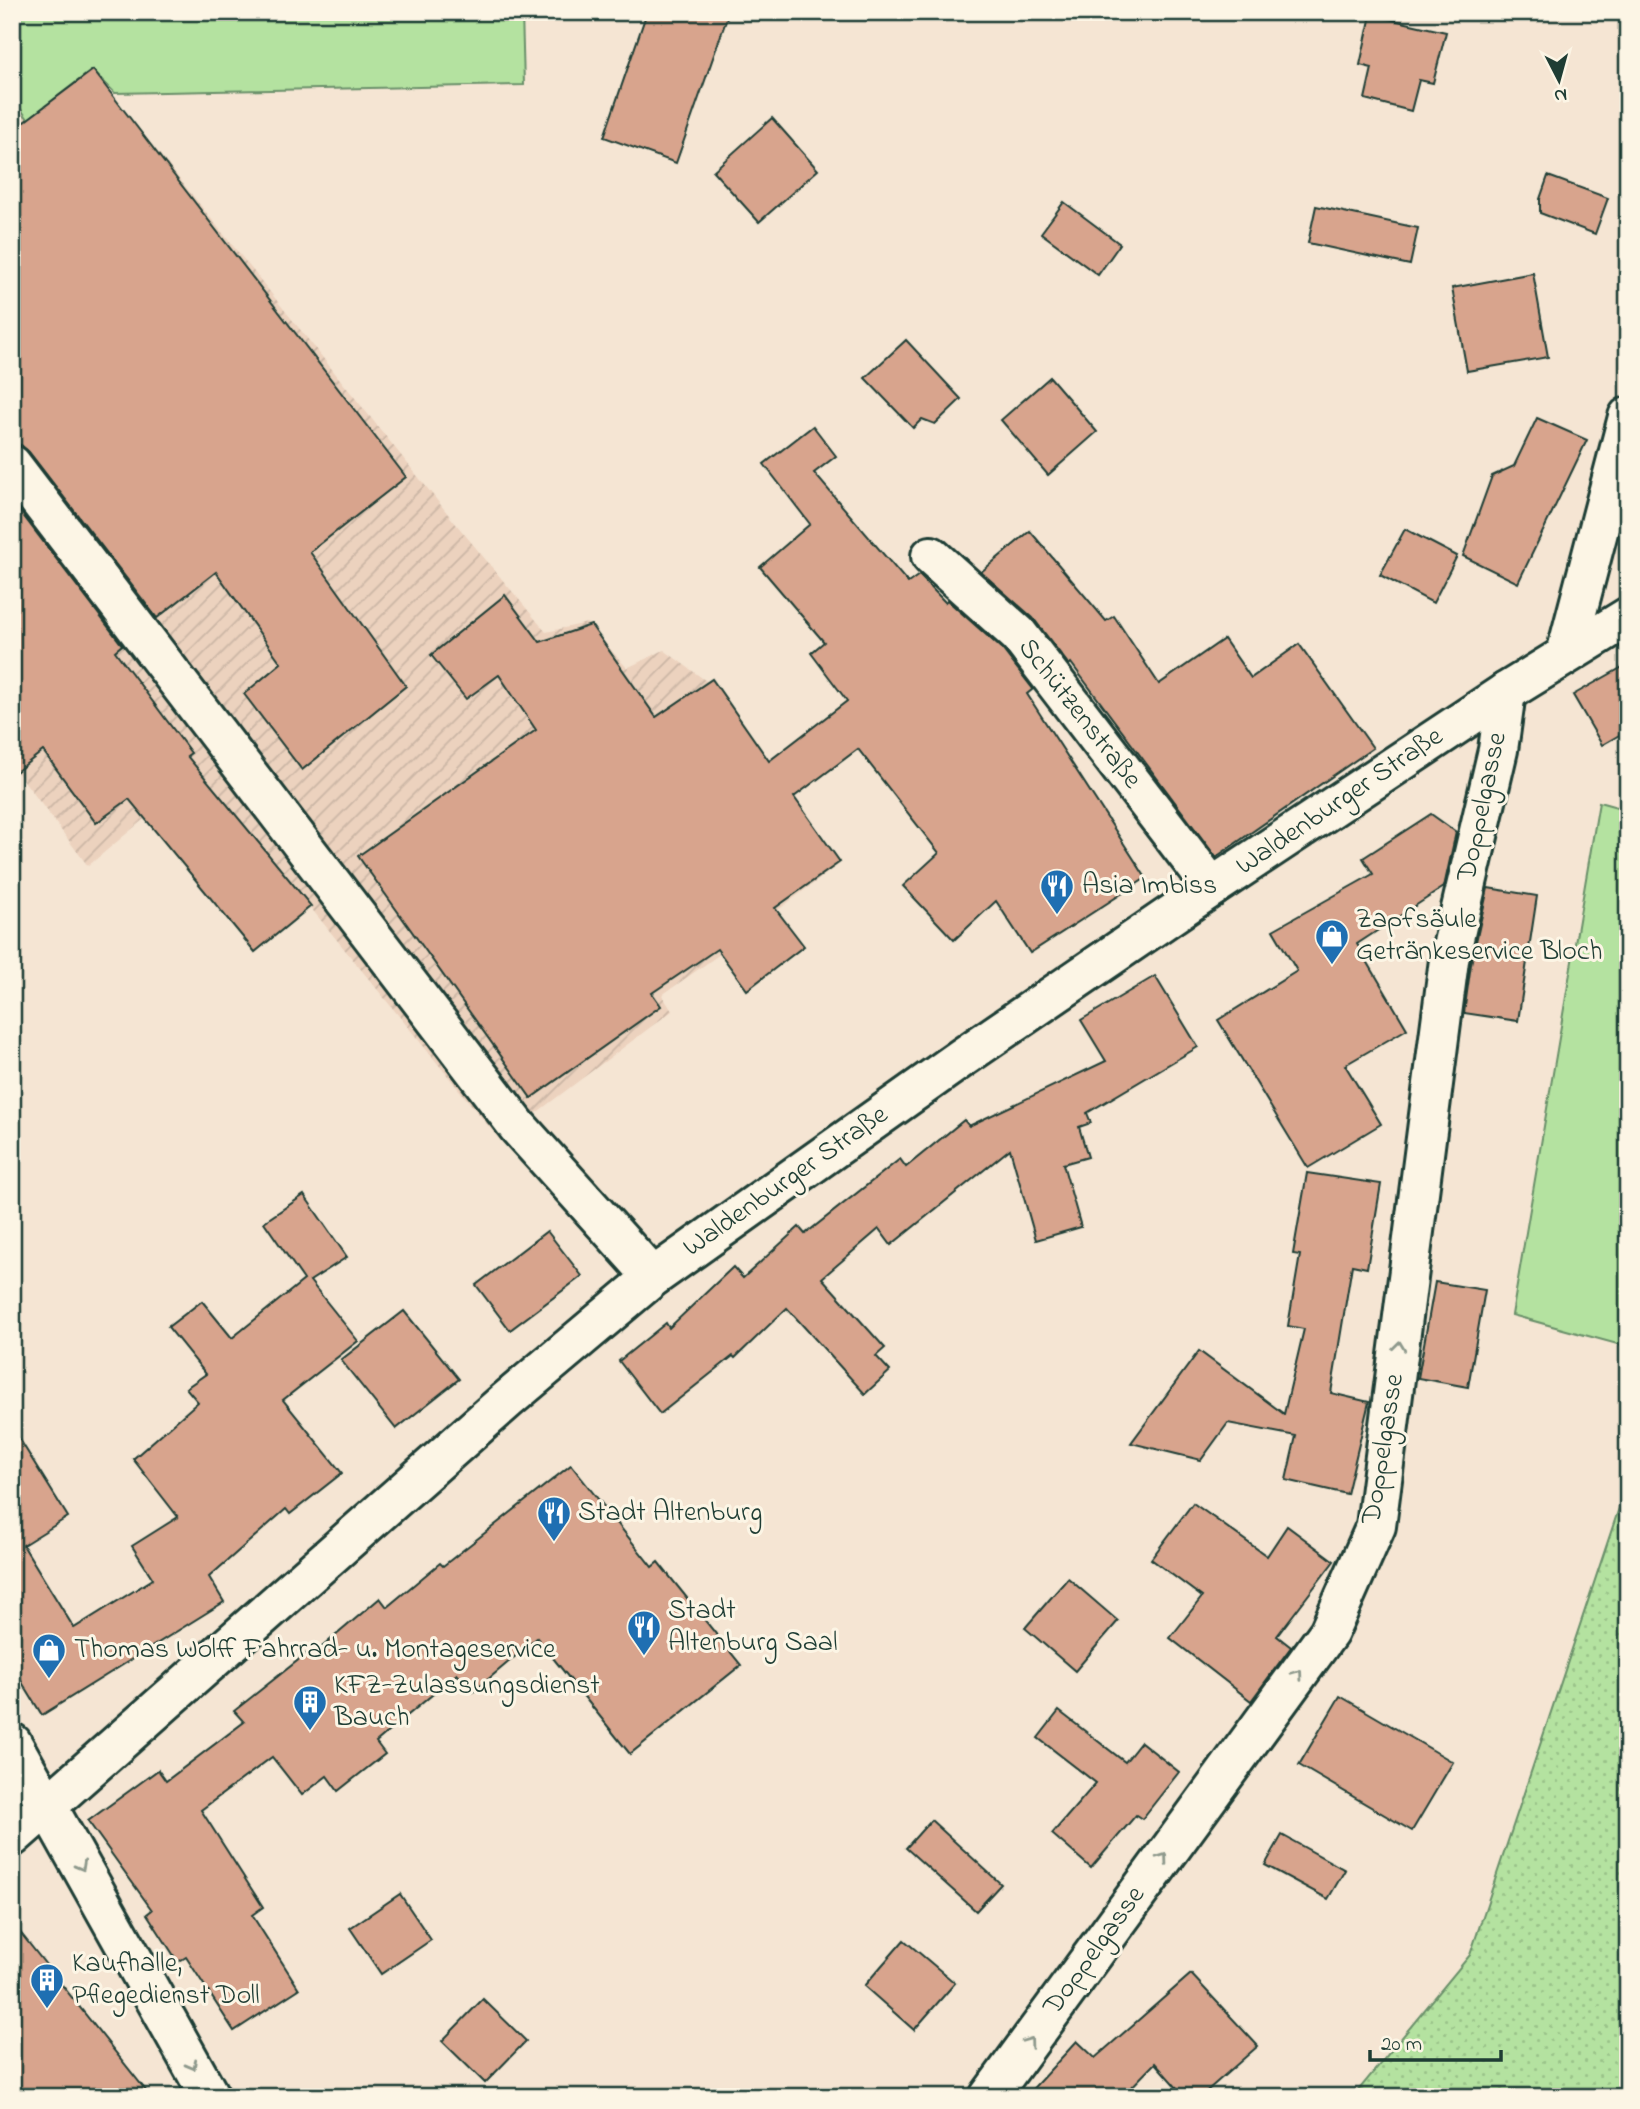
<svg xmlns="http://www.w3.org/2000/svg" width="1640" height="2109" font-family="'Indie Flower',sans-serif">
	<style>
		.industrial { fill: url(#industrial-furrows) }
		.grass { fill: url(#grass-dots); stroke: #6a906a; stroke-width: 2 }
		.garden { fill: #b4e2a0; stroke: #6a906a; stroke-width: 2 }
		.building { fill: #d8a48d; stroke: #1f3d34; stroke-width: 2 }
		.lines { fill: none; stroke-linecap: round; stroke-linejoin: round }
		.minor-casing { stroke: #1f3d34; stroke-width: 44 }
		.major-casing { stroke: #1f3d34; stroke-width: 44 }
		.minor { stroke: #fcf5e5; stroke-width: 38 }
		.major { stroke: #fcf5e5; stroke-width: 38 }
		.oneway { stroke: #8e998c }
		.labels { text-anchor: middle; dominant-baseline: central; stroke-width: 6; stroke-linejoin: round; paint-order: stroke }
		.street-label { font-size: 28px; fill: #1f3d34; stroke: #fcf5e5 }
		.poi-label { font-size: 28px; fill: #1f3d34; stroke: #fcf5e5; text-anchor: start }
	</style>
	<defs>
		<pattern id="industrial-furrows" width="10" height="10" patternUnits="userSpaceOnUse" patternTransform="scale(1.75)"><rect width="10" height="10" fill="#ecd2be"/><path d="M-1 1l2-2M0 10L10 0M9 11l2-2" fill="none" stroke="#cab5a4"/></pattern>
		<pattern id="grass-dots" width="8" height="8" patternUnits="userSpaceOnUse" patternTransform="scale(1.75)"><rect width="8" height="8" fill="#b4e2a0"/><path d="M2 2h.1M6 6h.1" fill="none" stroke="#9ac38a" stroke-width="1.8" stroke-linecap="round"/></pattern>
	</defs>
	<rect width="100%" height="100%" fill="#f5e5d3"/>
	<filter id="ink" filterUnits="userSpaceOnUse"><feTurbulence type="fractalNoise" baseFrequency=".0143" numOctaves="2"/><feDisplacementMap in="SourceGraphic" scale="14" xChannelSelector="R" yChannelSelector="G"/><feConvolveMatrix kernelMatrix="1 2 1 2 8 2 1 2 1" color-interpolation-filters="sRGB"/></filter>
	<g filter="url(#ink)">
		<path class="industrial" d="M92 70 456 524 546 632 587 623 627 668 664 650 713 686 839 864 720 954 662 995 672 1011 500 1140 200 772 88 866 12 765V99L29 118Z"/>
		<path class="grass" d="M1628 1481V2097H1356V2093L1470 1955Z"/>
		<g class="garden">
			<path d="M12 12H522L524 85 115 93 92 70 28 119 12 97Z"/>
			<path d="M1599 802 1628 810V1347L1512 1315Z"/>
		</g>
		<g class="building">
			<path d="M647 12H729L676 163 604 137Z"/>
			<path d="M1371 15 1446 32 1433 83 1419 80 1411 111 1365 99 1372 68 1360 65Z"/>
			<path d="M93 70 406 477 310 552 406 686 302 770 244 694 281 663 216 572 157 618 29 452 21 445 12 444V131Z"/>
			<path d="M772 118 818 170 759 222 713 171Z"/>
			<path d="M1548 176 1608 198 1595 234 1540 213V199Z"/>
			<path d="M1064 202 1120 244 1098 275 1041 233Z"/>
			<path d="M1316 206 1418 228 1410 265 1308 243Z"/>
			<path d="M1533 273 1548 357 1467 371 1452 288Z"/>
			<path d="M906 340 961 399 935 424 922 419 913 428 865 378Z"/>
			<path d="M1050 377 1097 432 1048 475 1001 420Z"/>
			<path d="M1537 418 1587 440 1518 583 1463 556 1492 476 1514 466Z"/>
			<path d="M813 426 836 456 814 473 908 583 919 575 945 602 947 600 1002 649 1033 689 1027 694 1146 878 1030 953 996 901 954 940 903 886 939 853 858 749 794 797 840 862 775 908 804 946 747 990 717 949 652 993 661 1006 531 1098 358 856 536 730 499 675 466 699 431 655 505 595 540 642 591 625 656 717 712 679 769 761 847 701 811 653 824 642 760 567 810 524 764 464Z"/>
			<path d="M12 501 122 645 115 651 191 753 187 756 311 906 255 952 129 799 96 823 43 751 12 775Z"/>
			<path d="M1405 529 1457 556 1433 603 1380 575Z"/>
			<path d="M1030 531 1106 621 1114 616 1159 684 1224 639 1251 678 1299 644 1373 748 1216 857 1071 663 1069 665 1033 618 981 572Z"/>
			<path d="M1628 664V730L1602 745 1573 695Z"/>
			<path d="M1431 814 1456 832 1444 887 1357 944 1407 1029 1345 1065 1381 1124 1308 1168 1218 1020 1297 971 1273 930 1373 874 1363 858Z"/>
			<path d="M1488 888 1537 896 1518 1021 1464 1013 1471 964Z"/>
			<path d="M1155 976 1198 1047 1087 1113 1091 1123 1079 1127 1088 1157 1063 1164 1081 1227 1036 1240 1010 1149 891 1245 879 1229 822 1278 885 1348 876 1356 890 1371 865 1394 787 1308 735 1358 733 1356 660 1414 619 1361 666 1323 669 1328 733 1267 743 1278 799 1227 805 1234 900 1159 906 1167 964 1120 969 1126 1106 1061 1081 1020Z"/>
			<path d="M1307 1173 1381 1184 1367 1268 1352 1265 1331 1393 1369 1402 1347 1494 1286 1480 1296 1436 1228 1423 1201 1460 1131 1443 1199 1351 1284 1414 1304 1329 1288 1326 1300 1255 1293 1254Z"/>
			<path d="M304 1195 347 1257 310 1281 358 1341 283 1400 342 1473 290 1514 286 1509 209 1577 224 1602 42 1715 12 1666V1427L68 1517 23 1545 74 1628 153 1579 132 1546 178 1517 133 1459 198 1402 186 1388 206 1374 168 1327 202 1301 232 1338 304 1280 264 1222Z"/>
			<path d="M547 1231 582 1276 510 1330 476 1285Z"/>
			<path d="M1435 1282 1485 1290 1468 1387 1418 1378Z"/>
			<path d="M404 1311 459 1379 396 1429 341 1360Z"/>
			<path d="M571 1465 652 1567 658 1562 741 1665 630 1754 537 1638 473 1692 457 1674 376 1742 385 1754 338 1791 327 1776 302 1795 272 1757 201 1810 263 1907 252 1915 299 1989 234 2031 186 1957 178 1962 147 1914 152 1910 88 1821 158 1770 166 1781 244 1722 234 1711 306 1654 309 1658 380 1598 387 1607 440 1563 443 1566Z"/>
			<path d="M1193 1503 1267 1556 1287 1526 1334 1561 1277 1636 1291 1647 1251 1701 1170 1638 1202 1597 1151 1559Z"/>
			<path d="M1068 1578 1118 1621 1075 1671 1025 1628Z"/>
			<path d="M1340 1696 1453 1762 1412 1831 1299 1765Z"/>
			<path d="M1059 1711 1125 1762 1141 1742 1179 1772 1142 1819 1136 1815 1091 1868 1052 1834 1096 1783 1038 1738Z"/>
			<path d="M931 1820 1001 1884 976 1911 906 1848Z"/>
			<path d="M1282 1835 1345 1870 1328 1899 1265 1865Z"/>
			<path d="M400 1894 431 1940 381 1974 350 1928Z"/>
			<path d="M12 1922 151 2097H12Z"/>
			<path d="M904 1940 955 1983 914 2030 864 1986Z"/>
			<path d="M1191 1974 1258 2046 1200 2097H1185L1155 2063 1122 2097H1025L1077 2041 1095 2058Z"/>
			<path d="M483 1999 526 2041 485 2083 442 2041Z"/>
		</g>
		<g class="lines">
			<g class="minor-casing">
				<g id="minor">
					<path d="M12 465 518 1127 653 1277"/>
					<path d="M931 556 1018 634 1212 887"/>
					<path d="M1566 654 1628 417"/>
					<path d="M12 1743 210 2097"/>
					<path d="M989 2097 1329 1632 1376 1526 1449 960 1498 750 1506 692"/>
				</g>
			</g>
			<g class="major-casing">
				<path id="major" d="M12 1837 507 1400 653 1277 963 1057 1212 887 1506 692 1628 617"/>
			</g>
			<use href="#minor" class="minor"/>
			<use href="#major" class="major"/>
		</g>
		<defs><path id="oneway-chevron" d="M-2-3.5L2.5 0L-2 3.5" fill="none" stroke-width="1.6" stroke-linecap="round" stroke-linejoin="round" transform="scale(1.75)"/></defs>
		<g class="oneway">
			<use href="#oneway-chevron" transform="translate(1399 1346) rotate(-83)"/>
			<use href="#oneway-chevron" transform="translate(1298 1674) rotate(-54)"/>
			<use href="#oneway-chevron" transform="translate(1163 1858) rotate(-54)"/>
			<use href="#oneway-chevron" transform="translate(81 1866) rotate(61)"/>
			<use href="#oneway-chevron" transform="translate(1029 2042) rotate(-54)"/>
			<use href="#oneway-chevron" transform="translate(192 2065) rotate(61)"/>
		</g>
	</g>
	<defs>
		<g id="restaurant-pin" transform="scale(1.75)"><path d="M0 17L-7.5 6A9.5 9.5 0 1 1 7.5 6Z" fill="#1f6fb2" stroke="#fcf5e5"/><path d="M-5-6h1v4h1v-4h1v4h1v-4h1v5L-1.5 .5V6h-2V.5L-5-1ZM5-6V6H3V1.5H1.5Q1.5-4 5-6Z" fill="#fff"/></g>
		<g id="shop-pin" transform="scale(1.75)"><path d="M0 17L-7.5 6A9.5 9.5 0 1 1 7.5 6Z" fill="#1f6fb2" stroke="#fcf5e5"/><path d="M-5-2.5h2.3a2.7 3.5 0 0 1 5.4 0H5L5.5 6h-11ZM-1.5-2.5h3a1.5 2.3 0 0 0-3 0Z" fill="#fff"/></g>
		<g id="building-pin" transform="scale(1.75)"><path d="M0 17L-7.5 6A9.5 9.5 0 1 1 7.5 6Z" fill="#1f6fb2" stroke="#fcf5e5"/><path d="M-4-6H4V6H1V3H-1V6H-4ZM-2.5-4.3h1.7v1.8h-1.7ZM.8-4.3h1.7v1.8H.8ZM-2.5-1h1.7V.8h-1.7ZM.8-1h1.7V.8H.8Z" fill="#fff"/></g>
	</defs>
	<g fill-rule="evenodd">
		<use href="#restaurant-pin" x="1057" y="886"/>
		<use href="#shop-pin" x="1332" y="936"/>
		<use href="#restaurant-pin" x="554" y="1513"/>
		<use href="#restaurant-pin" x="644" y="1627"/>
		<use href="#shop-pin" x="49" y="1650"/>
		<use href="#building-pin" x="310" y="1702"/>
		<use href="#building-pin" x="47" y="1980"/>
	</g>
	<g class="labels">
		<g class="street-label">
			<text transform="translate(1079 714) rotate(52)">Schützenstraße</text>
			<text transform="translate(1340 802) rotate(-34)">Waldenburger Straße</text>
			<text transform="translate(1483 807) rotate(-78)">Doppelgasse</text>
			<text transform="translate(786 1182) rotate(-35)">Waldenburger Straße</text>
			<text transform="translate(1384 1449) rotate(-81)">Doppelgasse</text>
			<text transform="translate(1095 1951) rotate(-54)">Doppelgasse</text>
		</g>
		<g class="poi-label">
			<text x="1082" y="886">Asia Imbiss</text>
			<text x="1356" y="920">Zapfsäule<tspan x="1356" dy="32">Getränkeservice Bloch</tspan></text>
			<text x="578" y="1513">Stadt Altenburg</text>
			<text x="668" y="1611">Stadt<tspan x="668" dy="32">Altenburg Saal</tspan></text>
			<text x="74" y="1650">Thomas Wolff Fahrrad- u. Montageservice</text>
			<text x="334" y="1686">KFZ-Zulassungsdienst<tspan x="334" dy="32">Bauch</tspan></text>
			<text x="72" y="1964">Kaufhalle,<tspan x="72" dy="32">Pflegedienst Doll</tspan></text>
		</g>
	</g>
	<rect width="1640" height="2109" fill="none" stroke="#fcf5e5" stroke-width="42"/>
	<rect x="21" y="21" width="1598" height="2067" fill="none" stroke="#1f3d34" stroke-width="2.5" filter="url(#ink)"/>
	<g transform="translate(1559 80) rotate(174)" stroke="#fcf5e5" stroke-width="5" paint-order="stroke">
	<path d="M0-5L12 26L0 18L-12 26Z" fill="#1f3d34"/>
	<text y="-10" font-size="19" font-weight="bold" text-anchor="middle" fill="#1f3d34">N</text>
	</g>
	<path d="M1370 2050v10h131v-10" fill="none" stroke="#1f3d34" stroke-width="3.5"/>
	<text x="1381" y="2050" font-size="21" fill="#1f3d34" stroke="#fcf5e5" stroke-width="5" paint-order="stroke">20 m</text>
</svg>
